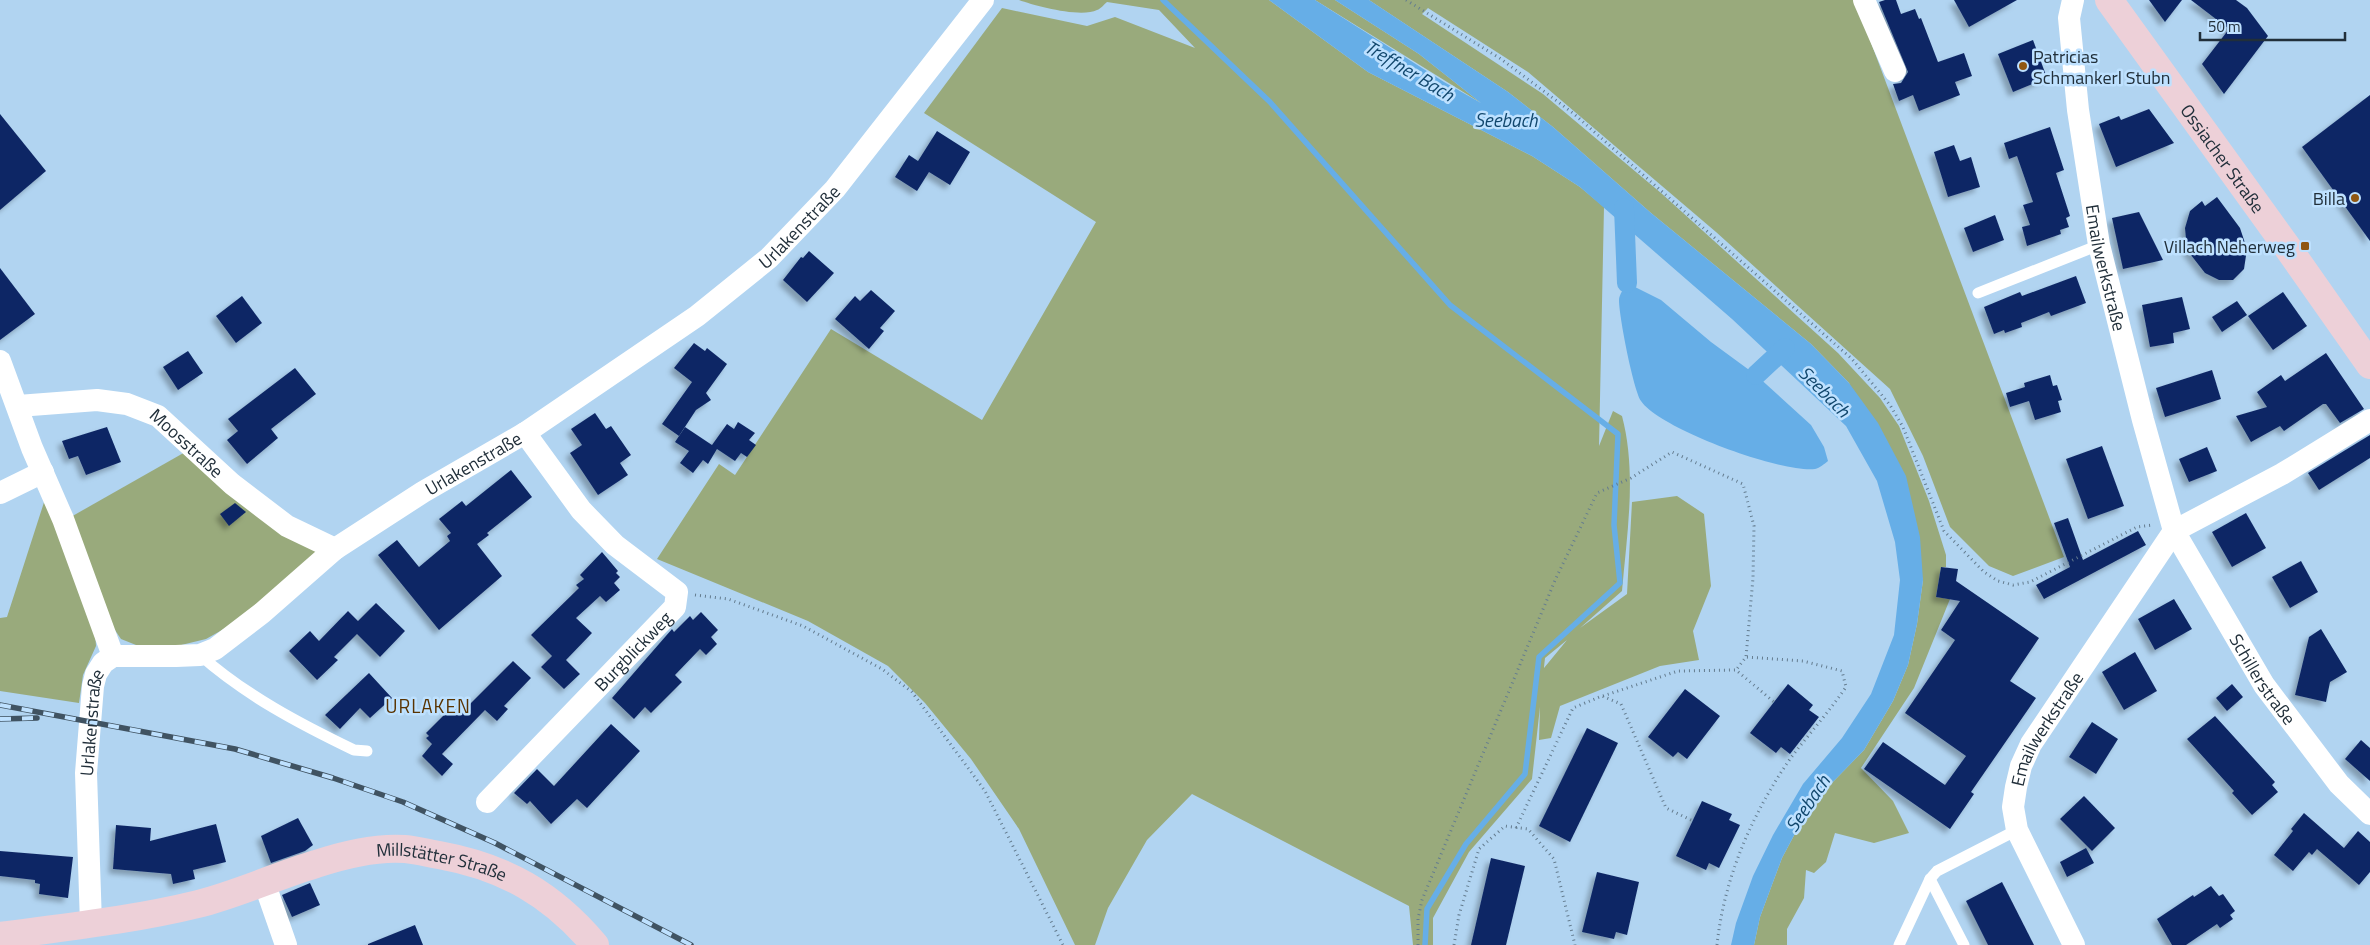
<svg xmlns="http://www.w3.org/2000/svg" width="2370" height="945" font-family="'Titillium Web',sans-serif">
	<style>
		.green { fill: #99aa7c; fill-rule: evenodd }
		.water { fill: #66aee7 }
		.lines { fill: none; stroke-linecap: round; stroke-linejoin: round }
		.stream { stroke: #66aee7; stroke-width: 5.5 }
		.canal { stroke: #66aee7; stroke-width: 20 }
		.building { fill: #112865; filter: url(#shadow) }
		.path { stroke: #647c8f; stroke-width: 3; stroke-dasharray: 1 4; stroke-linecap: butt }
		.lane { stroke: #fff; stroke-width: 11 }
		.street { stroke: #fff; stroke-width: 22 }
		.secondary { stroke: #edd0d8; stroke-width: 28 }
		.rail-casing { stroke: #405362; stroke-width: 5.5 }
		.rail { stroke: #bee1ff; stroke-width: 4; stroke-dasharray: 11; stroke-linecap: butt }
		.poi-dot { fill: #905712; stroke: #bee1ff; stroke-width: 2 }
		.labels { text-anchor: middle; dominant-baseline: central; stroke-width: 5; stroke-linejoin: round; paint-order: stroke }
		.poi-label { font-size: 18px; fill: #212f3a; stroke: #bee1ff; text-anchor: end }
		.street-label { font-size: 18px; fill: #212f3a; stroke: #bee1ff }
		.water-label { font-size: 19px; font-style: italic; fill: #11476d; stroke: #bee1ff }
		.neighbourhood-label { font-size: 19px; letter-spacing: 1px; fill: #593301; stroke: #bee1ff }
	</style>
	<defs>
		<filter id="shadow"><feDropShadow dx="-4.5" dy="4.5" stdDeviation="2.5" flood-color="#0004"/></filter>
	</defs>
	<rect width="100%" height="100%" fill="#b1d4f1"/>
	<g class="green">
		<path d="M1019 0H1269L1368 72 1532 156 1580 187 1604 207 1599 446 1613 411 1622 416C1637 473 1627 533 1622 591L1580 628 1627 594 1632 502 1677 496 1704 514 1711 586 1693 631 1699 660 1660 666 1560 706 1551 738 1539 740 1540 707 1532 779 1469 852 1433 918V945H1413L1409 906 1192 794 1147 840 1108 908 1095 945H1075L1019 829 971 759 925 703 888 666 808 621 657 559 719 464 735 475 831 329 982 420 1096 222 924 113 1002 8 1087 26 1115 17 1195 48 1159 10 1107 2C1104 4 1101 9 1097 10 1081 18 1035 6 1019 0ZM1567 640 1544 668V667L1545 658Z"/>
		<path d="M1315 0H1335L1419 54 1481 103Z"/>
		<path d="M1369 0H1855L2064 557 2013 576 1989 566 1950 527 1923 456 1890 389 1716 232 1528 72 1428 8 1422 14 1543 94 1661 193 1838 353 1880 398 1899 426 1929 501 1946 555V567H1941L1936 597 1950 599 1914 688 1861 768 1893 801 1909 833 1874 843 1835 833 1826 862 1814 873 1806 870 1804 898 1787 929V945H1754L1760 917 1782 858 1799 826 1828 787 1864 750 1893 701 1908 665 1917 624 1923 580 1849 383 1811 344 1651 213 1553 127 1508 92Z"/>
		<path d="M187 451 330 554 231 625 206 639 173 647 136 645 121 639 104 614 69 518Z"/>
		<path d="M47 493 94 616 96 646 83 675 79 703 0 691V618L7 617Z"/>
	</g>
	<g class="water">
		<path d="M1269 0H1315L1444 82 1481 103 1419 54 1335 0H1369L1508 92 1553 127 1651 213 1811 344 1849 383 1878 423 1906 476 1920 537 1923 580 1917 624 1908 665 1893 701 1864 750 1828 787 1799 826 1782 858 1760 917 1754 945H1731L1736 923 1753 876 1773 835 1803 784 1842 738 1871 694 1894 635 1900 580 1895 542 1877 481 1846 426 1732 319 1580 187 1532 156 1368 72Z"/>
		<path d="M1627 283 1661 300 1711 342 1756 375 1811 425 1824 447 1828 461C1824 464 1820 468 1815 469 1781 473 1660 429 1641 401 1633 388 1619 316 1619 300 1619 295 1624 288 1627 283Z"/>
	</g>
	<g class="lines">
		<path class="stream" d="M1163 0 1270 102 1450 305 1618 434 1614 525 1620 583 1539 657 1525 774 1466 844 1427 909 1425 945"/>
		<g class="canal">
			<path d="M1624 208 1627 283"/>
			<path d="M1756 375 1785 348"/>
		</g>
	</g>
	<g class="building">
		<path d="M1885 0H1896L1901 14 1915 9 1919 19 1921 18 1938 62 1964 53 1972 76 1955 82 1960 95 1919 111 1913 95 1899 101 1893 84 1901 83 1908 72 1879 2Z"/>
		<path d="M1954 0H2017L1969 27Z"/>
		<path d="M2149 0H2182L2165 22Z"/>
		<path d="M2191 0H2236L2247 8 2268 36 2224 94 2202 64 2229 29Z"/>
		<path d="M2033 40 2047 78 2013 92 1998 54Z"/>
		<path d="M2370 95V241L2302 147Z"/>
		<path d="M2149 109 2174 143 2116 167 2099 124 2119 116 2121 120Z"/>
		<path d="M0 114 46 171 0 210Z"/>
		<path d="M2050 127 2064 170 2056 173 2070 216 2066 218 2069 227 2060 230 2061 234 2027 246 2022 227 2030 225 2023 205 2033 202 2017 156 2009 159 2004 143Z"/>
		<path d="M937 131 970 152 950 185 929 172 917 191 895 177 909 155 918 161Z"/>
		<path d="M1954 145 1960 161 1971 157 1980 187 1948 197 1934 152Z"/>
		<path d="M2217 197 2240 228 2247 249 2244 269 2233 280H2219L2205 273 2187 250 2185 228 2190 211 2202 201 2205 206Z"/>
		<path d="M2139 212 2163 260 2123 269 2112 218Z"/>
		<path d="M1995 215 2004 240 1973 252 1964 228Z"/>
		<path d="M809 251 834 273 807 302 783 280 801 257 803 258Z"/>
		<path d="M0 268 35 314 0 340Z"/>
		<path d="M2076 276 2086 303 2051 316 2049 312 2021 323 2022 327 2005 333 2004 330 1994 334 1984 307 2020 292 2022 296Z"/>
		<path d="M871 290 895 311 880 328 884 331 869 349 835 319 855 296 860 301Z"/>
		<path d="M2283 292 2307 326 2273 350 2248 316Z"/>
		<path d="M242 296 262 323 236 343 216 316Z"/>
		<path d="M2182 297 2190 329 2173 333 2174 343 2150 347 2142 305Z"/>
		<path d="M2237 301 2247 315 2222 332 2212 317Z"/>
		<path d="M694 343 705 351 707 348 727 364 706 393 711 400 696 410 679 436 662 424 692 382 674 368Z"/>
		<path d="M188 351 203 373 178 390 163 367Z"/>
		<path d="M2326 353 2364 409 2340 423 2326 404H2323L2284 431 2280 426 2251 442 2236 416 2267 407 2257 392 2281 375 2285 381Z"/>
		<path d="M295 368 316 394 271 429 278 438 247 464 227 440 238 431 228 419Z"/>
		<path d="M2212 370 2221 399 2165 417 2156 388Z"/>
		<path d="M2050 375 2053 386 2057 385 2062 400 2058 401 2061 412 2035 420 2029 401 2010 407 2006 393 2025 387 2024 383Z"/>
		<path d="M595 413 606 429 611 426 631 455 620 463 628 475 598 495 570 453 582 445 571 429Z"/>
		<path d="M738 422 755 433 749 440 756 445 747 457 741 453 735 461 717 449 708 464 703 460 693 473 680 463 689 451 675 442 685 427 712 445 727 424 734 429Z"/>
		<path d="M107 427 121 462 86 475 78 456 69 459 62 441Z"/>
		<path d="M2370 435V458L2319 490 2308 473Z"/>
		<path d="M2102 446 2124 506 2088 519 2066 459Z"/>
		<path d="M2207 447 2217 471 2189 482 2179 459Z"/>
		<path d="M511 470 532 497 487 533 489 535 477 544 502 576 439 630 378 555 397 540 419 567 450 541 447 536 451 533 439 519 462 501 466 506Z"/>
		<path d="M235 503 246 512 229 526 220 514Z"/>
		<path d="M2246 513 2266 548 2232 567 2212 532Z"/>
		<path d="M2068 518 2083 560 2138 531 2146 545 2044 599 2036 585 2070 567 2054 523Z"/>
		<path d="M602 552 618 571 616 573 620 577 614 583 620 590 606 602 600 596 576 618 592 633 566 660 580 674 564 689 541 667 552 656 531 635 579 588 576 585 584 579 580 575Z"/>
		<path d="M2301 561 2318 592 2290 608 2272 577Z"/>
		<path d="M1941 567 1958 569 1956 581 2039 638 2010 681 2036 698 1971 792 1974 794 1950 829 1864 769 1883 742 1945 785 1966 756 1905 713 1955 640 1941 630 1960 601 1936 597Z"/>
		<path d="M2174 599 2192 629 2155 650 2138 619Z"/>
		<path d="M376 603 405 631 380 657 357 634 334 657 338 660 317 680 289 651 310 631 319 641 348 611 358 621Z"/>
		<path d="M701 612 718 630 711 637 717 644 706 655 700 649 675 675 682 682 651 713 645 707 634 719 612 698 672 629 674 632 690 616 693 620Z"/>
		<path d="M2321 629 2347 672 2330 682 2326 702 2295 695 2309 637Z"/>
		<path d="M2135 652 2157 691 2124 710 2102 672Z"/>
		<path d="M513 661 531 678 504 706 508 709 497 721 485 710 442 754 453 764 442 776 422 756 432 744 426 738 429 736 426 733 455 704 463 711Z"/>
		<path d="M369 673 392 698 370 718 360 708 340 729 325 715Z"/>
		<path d="M1788 684 1813 705 1809 710 1819 717 1790 754 1781 747 1776 753 1750 733Z"/>
		<path d="M2232 684 2243 697 2227 711 2216 698Z"/>
		<path d="M1685 689 1720 716 1687 759 1678 752 1673 757 1648 737Z"/>
		<path d="M2215 716 2275 782 2272 785 2278 792 2252 815 2232 793 2234 791 2187 739Z"/>
		<path d="M2092 722 2118 739 2096 774 2069 757Z"/>
		<path d="M611 724 640 751 587 808 577 799 551 824 530 801 527 804 514 793 537 769 554 786Z"/>
		<path d="M1587 728 1618 743 1570 842 1539 826Z"/>
		<path d="M2361 740 2370 748V781L2345 759Z"/>
		<path d="M2084 796 2115 828 2092 851 2060 819Z"/>
		<path d="M1702 801 1732 814 1729 820 1740 825 1719 868 1709 863 1706 870 1676 856Z"/>
		<path d="M2304 813 2344 848 2358 831 2370 842V872L2359 885 2317 849 2312 855 2309 852 2293 871 2274 855 2293 831 2291 829Z"/>
		<path d="M298 818 313 845 305 851 271 863 261 836Z"/>
		<path d="M216 824 226 862 193 870 195 879 173 884 171 874 113 869 116 825 151 828 150 841Z"/>
		<path d="M2086 848 2094 863 2067 877 2060 862Z"/>
		<path d="M0 851 73 857 68 898 39 894 40 884 35 883V880L0 876Z"/>
		<path d="M1491 858 1525 866 1506 945H1471Z"/>
		<path d="M1597 872 1639 882 1627 935 1616 932 1614 939 1582 932Z"/>
		<path d="M2002 882 2034 945H1988L1966 901Z"/>
		<path d="M310 883 320 905 292 917 282 895Z"/>
		<path d="M2211 886 2219 896 2223 894 2235 911 2230 915 2233 919 2220 928 2217 924 2186 945H2172L2157 919 2193 895 2194 897Z"/>
		<path d="M415 925 423 945H368V944Z"/>
	</g>
	<g class="lines">
		<g class="path">
			<path d="M1406 0 1501 59 1574 114 1852 359 1890 405 1903 427 1944 531 1984 572 1998 581 2013 585 2030 582 2137 527 2152 525"/>
			<path d="M695 595 728 599 803 626 882 669 912 692 985 791 1063 945"/>
			<path d="M1603 696 1678 671 1736 670 1774 702"/>
			<path d="M1516 828 1573 708 1602 696 1621 704 1666 808 1693 821"/>
			<path d="M1418 945V919L1422 900 1556 578 1597 493 1631 478 1672 452 1743 484 1754 526 1753 578 1746 657"/>
			<path d="M1454 945 1459 915 1479 849 1505 826 1528 829 1554 859 1575 945"/>
			<path d="M1717 945C1724 878 1752 814 1790 759 1808 735 1829 712 1846 687L1842 671 1803 661 1746 657 1736 670"/>
		</g>
		<g class="lane">
			<path d="M1978 293 2099 245"/>
			<path d="M200 655C245 695 300 724 354 750L367 751"/>
			<path d="M1930 879 1964 945"/>
			<path d="M1899 945 1930 879 1937 871 2017 830"/>
		</g>
		<g class="street">
			<path d="M1864 0 1895 71"/>
			<path id="s1" d="M2073 0 2069 18 2078 110 2099 245 2143 420 2174 531 2264 685 2339 784 2370 814"/>
			<path d="M0 361 32 448 63 519 113 656"/>
			<path id="s2" d="M18 406 97 400 127 404 158 416 232 484 287 526 335 549"/>
			<path d="M0 493 43 472"/>
			<path id="s3" d="M487 802 675 607 677 592 615 545 581 510 525 433"/>
			<path d="M264 882 286 945"/>
			<path id="s4" d="M91 924 86 773 93 686 96 674 103 663 113 656H176L200 655 215 649 262 613 335 549 423 492 525 433 697 316 769 258 835 189 983 0"/>
			<path id="s5" d="M2074 945 2017 830 2013 807 2016 787 2021 766 2031 744 2174 531 2282 474 2370 420"/>
		</g>
		<g class="secondary">
			<path id="s6" d="M2109 0 2290 251 2370 365"/>
			<path id="s7" d="M0 936C66 927 133 920 198 904 238 894 276 876 316 864 343 855 377 847 405 849 416 850 428 853 439 855 505 867 552 894 595 945"/>
		</g>
		<g class="rail-casing">
			<g id="rail">
				<path d="M0 705 235 749 333 778 403 802 495 843 691 945"/>
				<path d="M0 719 37 718"/>
			</g>
		</g>
		<use href="#rail" class="rail"/>
	</g>
	<g class="poi-dot">
		<circle cx="2023" cy="66" r="5"/>
		<circle cx="2355" cy="198" r="5"/>
		<rect x="2300" y="241" width="10" height="10" rx="2.5"/>
	</g>
	<g class="labels">
		<g class="poi-label">
			<text x="2033" y="56" text-anchor="start">Patricias<tspan x="2033" dy="21">Schmankerl Stubn</tspan></text>
			<text x="2345" y="198">Billa</text>
			<text x="2295" y="246">Villach Neherweg</text>
		</g>
		<g class="street-label">
			<text stroke="none"><textPath href="#s6" startOffset="195">Ossiacher Straße</textPath></text>
			<text stroke="none"><textPath href="#s4" startOffset="1102">Urlakenstraße</textPath></text>
			<text stroke="none"><textPath href="#s1" startOffset="271">Emailwerkstraße</textPath></text>
			<text stroke="none"><textPath href="#s2" startOffset="182">Moosstraße</textPath></text>
			<text stroke="none"><textPath href="#s4" startOffset="698">Urlakenstraße</textPath></text>
			<text stroke="none"><textPath href="#s3" startOffset="210">Burgblickweg</textPath></text>
			<text stroke="none"><textPath href="#s1" startOffset="716">Schillerstraße</textPath></text>
			<text stroke="none"><textPath href="#s4" startOffset="202">Urlakenstraße</textPath></text>
			<text stroke="none"><textPath href="#s5" startOffset="238">Emailwerkstraße</textPath></text>
			<text stroke="none"><textPath href="#s7" startOffset="454">Millstätter Straße</textPath></text>
		</g>
		<g class="water-label">
			<text transform="translate(1410 70) rotate(31)">Treffner Bach</text>
			<text x="1506" y="119">Seebach</text>
			<text transform="translate(1825 391) rotate(45)">Seebach</text>
			<text transform="translate(1807 803) rotate(-56)">Seebach</text>
		</g>
		<g class="neighbourhood-label">
			<text x="428" y="705">URLAKEN</text>
		</g>
	</g>
	<path d="M2200 32v8h145v-8" fill="none" stroke="#212f3a" stroke-width="2.5"/>
	<text x="2208" y="32" font-size="15" fill="#212f3a" stroke="#bee1ff" stroke-width="4" paint-order="stroke">50 m</text>
</svg>
